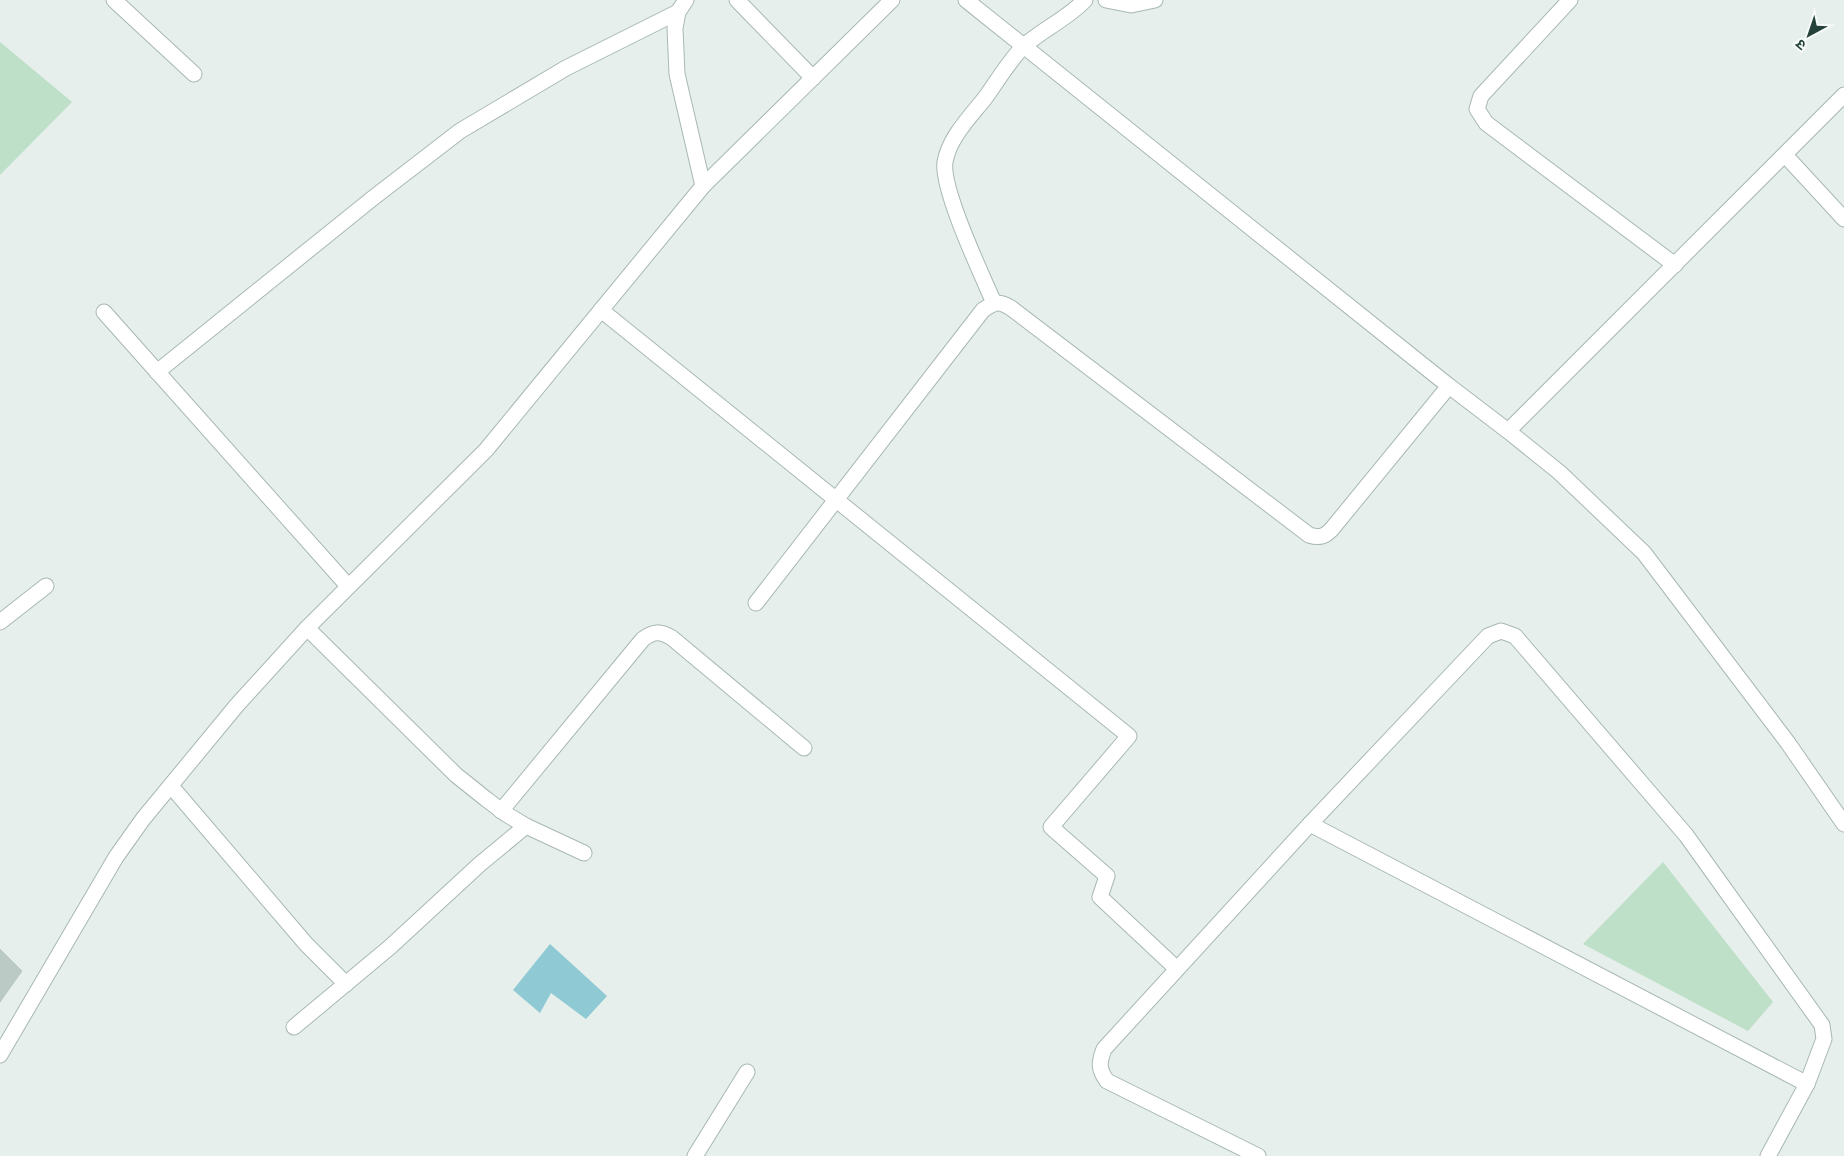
<svg xmlns="http://www.w3.org/2000/svg" width="1844" height="1156" font-family="Manrope,'Noto Sans Devanagari',sans-serif">
	<style>
		.green { fill: #bfe0c8 }
		.water { fill: #8ec9d4 }
		.building { fill: #bbcac4; stroke: #b8c9c2 }
		.lines { fill: none; stroke-linecap: round; stroke-linejoin: round }
		.minor-casing { stroke: #a8b8b2; stroke-width: 17 }
		.minor { stroke: #fff; stroke-width: 15 }
	</style>
	<rect width="100%" height="100%" fill="#e6efeb"/>
	<g class="green">
		<path d="M0 42 72 102 0 175Z"/>
		<path d="M1663 862 1773 1002 1748 1031 1583 944Z"/>
	</g>
	<path class="water" d="M550 944 607 996 586 1019 551 993 540 1013 513 990Z"/>
	<path class="building" d="M0 949 22 971 0 1002Z"/>
	<g class="lines">
		<g class="minor-casing">
			<g id="minor">
				<path d="M114 0 194 74"/>
				<path d="M686 0 678 12 675 28 677 74 703 186"/>
				<path d="M737 0 813 78"/>
				<path d="M966 0 1449 386 1508 431 1559 472 1644 553 1788 743 1844 824"/>
				<path d="M1106 0 1131 5 1155 0"/>
				<path d="M1570 0 1481 96 1477 109 1486 123 1675 265"/>
				<path d="M1785 155 1844 219"/>
				<path d="M994 303C982 275 941 189 945 162 949 138 970 117 985 98 996 83 1011 58 1024 46 1043 29 1067 19 1085 0"/>
				<path d="M601 310 1129 736 1051 827 1107 876 1100 897 1177 969"/>
				<path d="M104 312 348 586"/>
				<path d="M157 372 373 198 460 131 566 68 678 12"/>
				<path d="M1508 431 1844 95"/>
				<path d="M756 603 983 310C995 302 998 300 1011 308L1309 535C1319 538 1324 537 1331 530L1449 386"/>
				<path d="M0 622 46 586"/>
				<path d="M307 628 456 775 486 799 506 814 526 826 584 853"/>
				<path d="M171 786 306 944 346 984"/>
				<path d="M501 811 643 639C654 631 660 631 672 638L804 748"/>
				<path d="M1310 824 1807 1084"/>
				<path d="M294 1027 390 947 480 864 526 826"/>
				<path d="M0 1055 116 857 143 819 237 705 307 628 486 450 703 186 892 0"/>
				<path d="M695 1156 747 1072"/>
				<path d="M1258 1156 1107 1081C1098 1069 1099 1062 1104 1049L1310 824 1488 636 1501 631 1515 636 1686 835 1822 1025 1824 1039 1807 1084 1768 1156"/>
			</g>
		</g>
		<use href="#minor" class="minor"/>
	</g>
	<g transform="translate(1809 35) rotate(220)" stroke="#f7fbf9" stroke-width="4" paint-order="stroke">
	<path d="M0-4L9 19L0 12L-9 19Z" fill="#24423a"/>
	<text y="-8" font-size="14" font-weight="bold" text-anchor="middle" fill="#24423a">उ</text>
	</g>
</svg>
